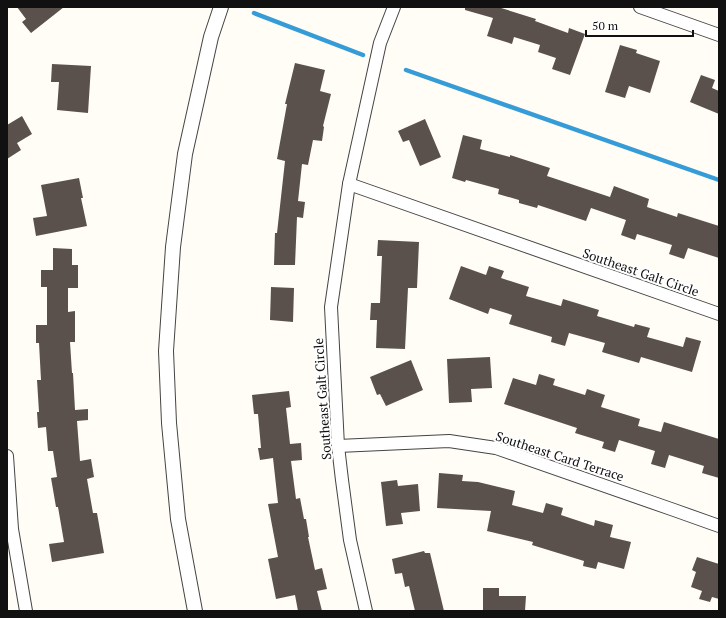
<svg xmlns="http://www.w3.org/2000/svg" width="726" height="618" font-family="'PT Serif',serif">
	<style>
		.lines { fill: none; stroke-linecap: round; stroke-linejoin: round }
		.stream { stroke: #369cd8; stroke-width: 4.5 }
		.building { fill: #5b514c }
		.minor-casing { stroke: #444; stroke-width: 14 }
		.tertiary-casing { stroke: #444; stroke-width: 16 }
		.minor { stroke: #fff; stroke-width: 12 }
		.tertiary { stroke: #fff; stroke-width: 14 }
		.labels { text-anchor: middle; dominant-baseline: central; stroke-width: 4; stroke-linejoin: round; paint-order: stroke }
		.street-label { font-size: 13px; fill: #111; stroke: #fff }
	</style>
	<rect width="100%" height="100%" fill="#fffdf5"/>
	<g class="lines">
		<g class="stream">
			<path d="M254 13 363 55"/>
			<path d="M406 70 719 180"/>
		</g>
	</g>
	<g class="building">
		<path d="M17 7H64L31 33 22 22 26 19Z"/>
		<path d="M465 7H498L536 19 535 21 568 33 569 28 585 34 570 75 552 69 556 58 538 52 540 45 514 37 512 44 487 36 493 18 465 10Z"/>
		<path d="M620 45 637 50 636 53 660 61 650 93 629 86 625 98 605 92Z"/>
		<path d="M295 63 325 70 320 91 331 94 323 126 324 127 322 141 313 140 308 165 302 164 298 201 305 202 303 218 297 217 295 265H274L275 233H277L285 161 277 159 287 104H285Z"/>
		<path d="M52 64 91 66 88 113 57 110 59 82H51Z"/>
		<path d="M701 75 715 80 712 88 719 91V114L690 102Z"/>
		<path d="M22 116 32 134 17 143 21 150 7 159V125Z"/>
		<path d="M425 119 441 157 420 166 409 140 403 142 398 131Z"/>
		<path d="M463 135 482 140 480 149 510 157V155L550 168 547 176 610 197 614 186 649 199 647 207 677 217 678 213 719 226V258L688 248 684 259 669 254 672 245 637 234 635 240 621 235 626 220 591 208 586 221 538 205 537 208 519 203V200L498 194 499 189 466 180 465 182 452 178Z"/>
		<path d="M79 178 83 198H81L87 226 36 236 33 218 47 216 41 185Z"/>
		<path d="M378 240 419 242 417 288H408L405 349 376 348 377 320H370L371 303H380L382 256H377Z"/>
		<path d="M53 248 72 249V265H78V288H68V312L75 311V342H70L72 373H73L75 410 88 409V420L77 421 80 461 91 459 94 477 87 479 93 513H97L104 553 52 562 49 544 64 542 58 507H56L51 478 57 477 53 451H48L46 427 38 428 37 412H39L37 380H41L39 343H36V325H47V287H41V270H53Z"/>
		<path d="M461 266 486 275 489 266 504 271 501 278 529 287 526 296 561 306 563 299 599 310 597 316 634 327 635 324 650 328 647 337 683 347 686 337 701 341 692 372 641 357 639 363 602 352 605 343 569 333 565 346 551 342 552 337 509 324 512 315 490 308 488 314 449 299Z"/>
		<path d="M271 287 294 288 293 322 270 320Z"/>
		<path d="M490 357 492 388 471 389 472 402 449 403 447 359Z"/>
		<path d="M411 360 423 390 386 406 380 394 377 395 370 377Z"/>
		<path d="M539 374 555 379 553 385 585 395 587 389 605 395 601 407 640 419 638 426 661 432 664 422 719 439V478L702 473 704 466 669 455 665 468 651 464 655 451 619 440 615 452 602 448 604 442 575 433 577 428 504 404 513 378 536 385Z"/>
		<path d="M289 391 291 407 286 408 290 444 301 443 302 460 291 461 296 499 300 498 304 519H306L309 537H308L315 570 322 568 327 589 317 591 322 611H298L295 595 276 599 268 559 278 557 268 504 278 503 273 458 260 460 258 448H261L258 414H254L252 395Z"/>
		<path d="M439 473 463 475 462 481 478 482 515 491 512 505 543 513 546 503 563 508 561 515 594 526 595 520 613 525 610 537 631 542 624 569 598 562 596 569 583 566 584 561 532 545 533 542 487 531 491 511 437 508Z"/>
		<path d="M397 480 398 486 418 484 420 511 401 513 403 524 386 526 381 482Z"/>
		<path d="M424 551 425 553H430L444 611H415L409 586 405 587 402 573 395 574 392 559Z"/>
		<path d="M697 557 719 564V599L712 597 710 602 699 599 702 591 691 587 696 572 692 570Z"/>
		<path d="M483 588H499V596H526L525 611H483Z"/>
	</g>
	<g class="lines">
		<g class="minor-casing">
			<g id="minor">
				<path d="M640 7 719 35"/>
				<path d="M349 184 719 314"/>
				<path d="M338 446 449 441 496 448 674 510 719 526"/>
				<path d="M7 456 12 529 26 611"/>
				<path d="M366 611 350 540 342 480 338 446 331 307 349 184 380 43 394 7"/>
			</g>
		</g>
		<g class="tertiary-casing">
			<path id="tertiary" d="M195 611 178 519 169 423 166 351 173 247 185 154 211 37 221 7"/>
		</g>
		<use href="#minor" class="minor"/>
		<use href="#tertiary" class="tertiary"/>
	</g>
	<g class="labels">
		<g class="street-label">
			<text transform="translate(641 272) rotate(19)">Southeast Galt Circle</text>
			<text transform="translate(322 399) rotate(-94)">Southeast Galt Circle</text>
			<text transform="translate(560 456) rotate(18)">Southeast Card Terrace</text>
		</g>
	</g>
	<rect width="726" height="618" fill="none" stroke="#111111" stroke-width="16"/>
	<path d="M586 30v6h107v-6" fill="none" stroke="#111111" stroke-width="2"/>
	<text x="592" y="30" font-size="12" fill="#111111" stroke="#ffffff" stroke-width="3" paint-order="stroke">50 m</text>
</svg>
